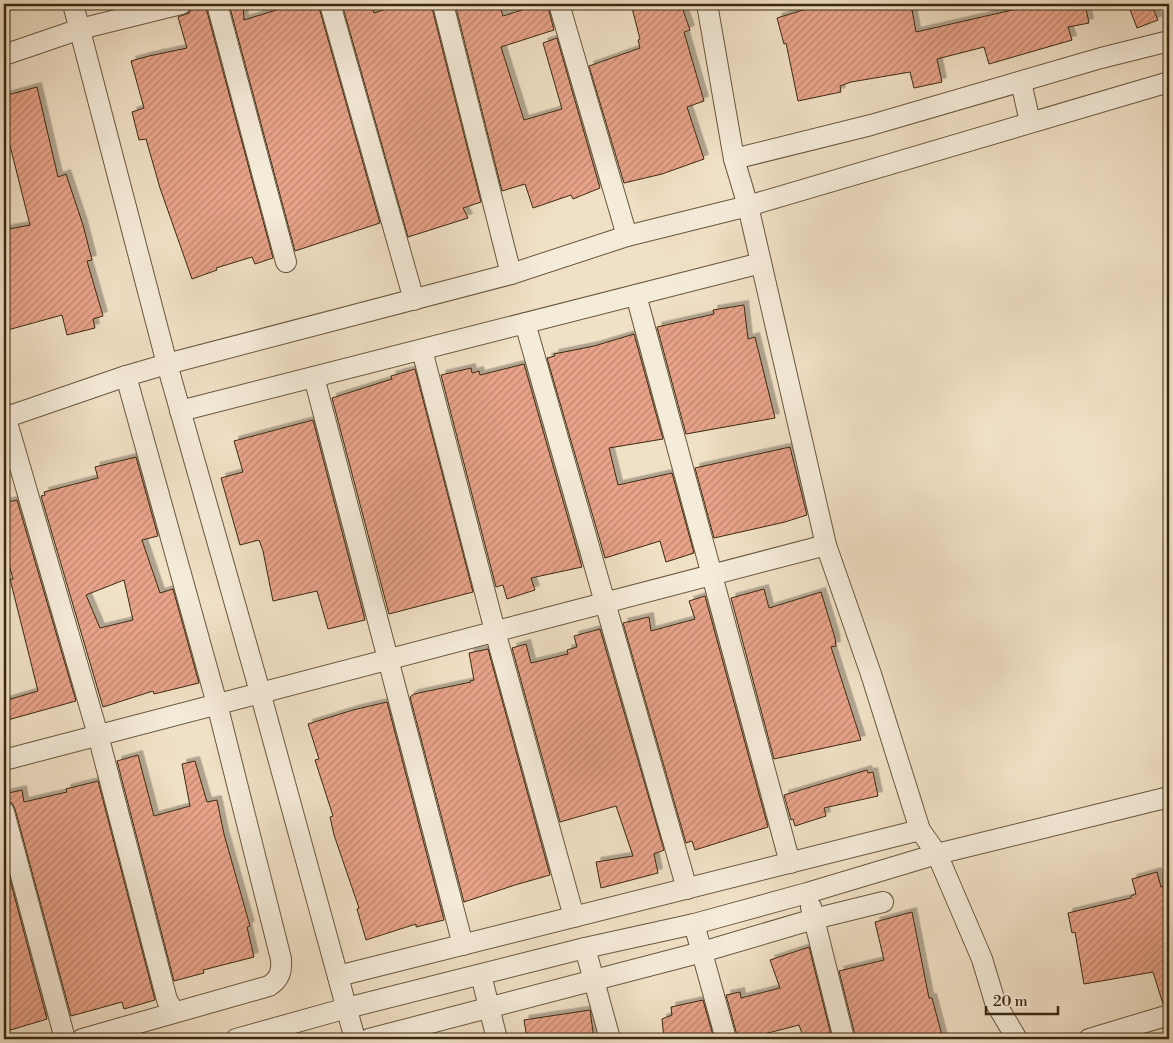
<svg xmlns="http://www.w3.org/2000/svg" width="1173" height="1043" font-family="'Libre Bodoni',serif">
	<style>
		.building { fill: url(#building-hatch); stroke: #3b2911; fill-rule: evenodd; filter: url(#shadow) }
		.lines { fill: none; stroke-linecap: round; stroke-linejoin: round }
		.minor-casing { stroke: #68573e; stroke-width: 22 }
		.minor { stroke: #f5ebd9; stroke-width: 20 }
	</style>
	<defs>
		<pattern id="building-hatch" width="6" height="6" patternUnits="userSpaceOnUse" patternTransform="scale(1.25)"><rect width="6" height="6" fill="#e8a389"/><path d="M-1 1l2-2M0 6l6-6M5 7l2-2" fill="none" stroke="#bd856f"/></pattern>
		<filter id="shadow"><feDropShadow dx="4.5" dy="-4.5" stdDeviation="0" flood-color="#0004"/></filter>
	</defs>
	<rect width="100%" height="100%" fill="#f0e0c5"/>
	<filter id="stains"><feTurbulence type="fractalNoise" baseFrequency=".004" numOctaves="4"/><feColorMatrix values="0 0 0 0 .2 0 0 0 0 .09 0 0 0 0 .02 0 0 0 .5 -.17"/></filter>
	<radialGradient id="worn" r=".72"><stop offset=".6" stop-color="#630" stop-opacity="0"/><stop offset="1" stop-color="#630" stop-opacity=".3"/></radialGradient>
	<g class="building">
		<path d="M193 4H205L273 258 255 264 252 257 216 268 217 270 192 279 160 188 146 139 139 140 132 112 144 108 131 61 149 56 187 48 178 17 189 13Z"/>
		<path d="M229 4H243L244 20 286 7 285 4H318L380 223 295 251Z"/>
		<path d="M342 4H371L374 13 402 4H431L481 202 463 208 468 218 408 237Z"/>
		<path d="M455 4H499L503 16 541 4H547L554 30 501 47 524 120 562 109 543 43 557 38 600 188 573 199 571 195 533 208 525 184 502 191Z"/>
		<path d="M631 4H681L690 30 684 32 704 101 687 107 704 159 662 174 624 183 589 66 640 48 638 40 640 39Z"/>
		<path d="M823 4H911L916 32 1021 8 1020 4H1085L1089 23 1068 27 1072 40 989 64 984 47 937 59 942 82 914 88 910 72 851 82 840 86 841 92 798 101 786 43 784 44 777 18Z"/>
		<path d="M1128 4H1151L1158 20 1137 28Z"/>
		<path d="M37 87 58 177 66 174 83 225 92 260 87 261 103 316 93 319 95 328 67 335 62 315 4 331V230L30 225 4 122V96Z"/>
		<path d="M744 305 748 339 755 337 775 418 686 434 657 327 714 314 713 310Z"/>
		<path d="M634 334 663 439 609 448 618 485 672 473 694 553 666 562 660 541 605 558 547 358 555 356 554 354 594 346Z"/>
		<path d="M524 364 582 567 531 578 535 590 507 599 503 585 496 587 441 375 471 368 472 373 479 371 480 375Z"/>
		<path d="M415 369 473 592 389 614 332 398 392 379 391 376Z"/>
		<path d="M313 420 365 620 328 629 317 591 273 601 263 551 259 540 240 545 221 478 243 472 234 441Z"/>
		<path d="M790 447 807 515 785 522 714 538 695 468Z"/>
		<path d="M136 457 158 536 142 540 160 593 173 589 199 683 154 694 153 691 103 707 41 496 45 495 44 492 98 478 95 467ZM124 580 133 620 100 628 86 595Z"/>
		<path d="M17 500 76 701 4 721V701L38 691 10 579H13L6 553 9 552 4 521V503Z"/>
		<path d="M764 589 769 608 821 592 835 638 836 646 831 647 861 740 774 759 731 598Z"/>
		<path d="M705 596 768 827 695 850 692 841 686 843 623 623 649 617 651 631 695 619 689 601Z"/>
		<path d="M600 629 664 850 654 854 658 873 601 888 596 862 633 856 616 806 560 822 512 648 526 644 531 663 568 654 567 650 577 647 574 636Z"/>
		<path d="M488 649 550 875 515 885 464 902 410 697 414 694 471 682 470 681 474 680 469 653Z"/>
		<path d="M387 702 444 920 416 927V924L366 940 357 909 359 908 334 835 330 817 333 816 315 760 319 759 308 724 353 710Z"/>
		<path d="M138 755 154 816 190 806 182 764 195 761 207 802 217 800 224 834 250 926 247 927 254 957 203 970 204 973 174 981 117 761Z"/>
		<path d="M867 770 868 773 873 772 878 796 824 808 826 816 795 826 793 819 791 820 784 795Z"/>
		<path d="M98 781 155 1000 124 1009 122 1002 71 1016 15 809 12 803 4 800V794L22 790 24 802 67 792 66 789Z"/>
		<path d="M4 857 47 1019 4 1032Z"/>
		<path d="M1157 872 1161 887 1169 885V1003L1163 1004 1153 972 1084 984 1075 932 1072 933 1068 913 1131 898V896L1136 894 1132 879Z"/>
		<path d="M912 912 929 998H932L943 1039H856L839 971 884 960 875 922Z"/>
		<path d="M809 947 832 1039H804L799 1025 745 1039H738L726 995 740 992 741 998 780 988 770 960Z"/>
		<path d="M703 1000 714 1039H664L662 1019 672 1015 671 1007Z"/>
		<path d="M590 1010 594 1039H527L524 1020Z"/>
	</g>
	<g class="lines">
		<g class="minor-casing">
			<g id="minor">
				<path d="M73 4 167 364 260 692 355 1039"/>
				<path d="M217 4 286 262"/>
				<path d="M330 4 414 300"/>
				<path d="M443 4 511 274"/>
				<path d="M559 4 627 236"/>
				<path d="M707 4 734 159 748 206 826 545 871 674 920 830 937 854 982 959 995 1002 1017 1039"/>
				<path d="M4 55 80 29 181 4"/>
				<path d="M1021 82 1030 122"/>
				<path d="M734 159 871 125 1101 58 1169 41"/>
				<path d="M636 295 790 863"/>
				<path d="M525 323 687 889"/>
				<path d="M422 350 495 631 574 917"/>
				<path d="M314 377 463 945"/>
				<path d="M180 411 761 263"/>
				<path d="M4 412 98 735 167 1000 172 1008 177 1011"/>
				<path d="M4 418 126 376 167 364 511 274 627 236 748 206 1169 82"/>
				<path d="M4 760 826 545"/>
				<path d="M4 812 65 1039"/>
				<path d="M811 907 844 1039"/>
				<path d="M694 924 726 1039"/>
				<path d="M585 948 610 1039"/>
				<path d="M481 975 497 1039"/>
				<path d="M338 976 920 830"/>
				<path d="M82 1039 269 986C280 979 282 971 281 959L217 704 126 376"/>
				<path d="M236 1039 347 1008 585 948 694 924 807 893 937 854 1169 797"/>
				<path d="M369 1039 702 952 814 919 883 902"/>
				<path d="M1089 1039 1169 1015"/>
			</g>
		</g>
		<use href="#minor" class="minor"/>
	</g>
	<rect width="1173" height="1043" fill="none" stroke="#f0e0c5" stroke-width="20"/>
	<rect x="5" y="5" width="1163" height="1033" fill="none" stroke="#3b2911" stroke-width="2.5"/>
	<rect x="10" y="10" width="1153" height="1023" fill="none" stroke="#3b2911"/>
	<path d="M986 1006v8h72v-8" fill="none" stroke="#3b2911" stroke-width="2.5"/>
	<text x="993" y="1006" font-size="15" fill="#3b2911" stroke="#f5ebd9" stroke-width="4" paint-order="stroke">20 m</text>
	<rect width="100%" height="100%" filter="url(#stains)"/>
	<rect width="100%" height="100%" fill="url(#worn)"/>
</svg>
